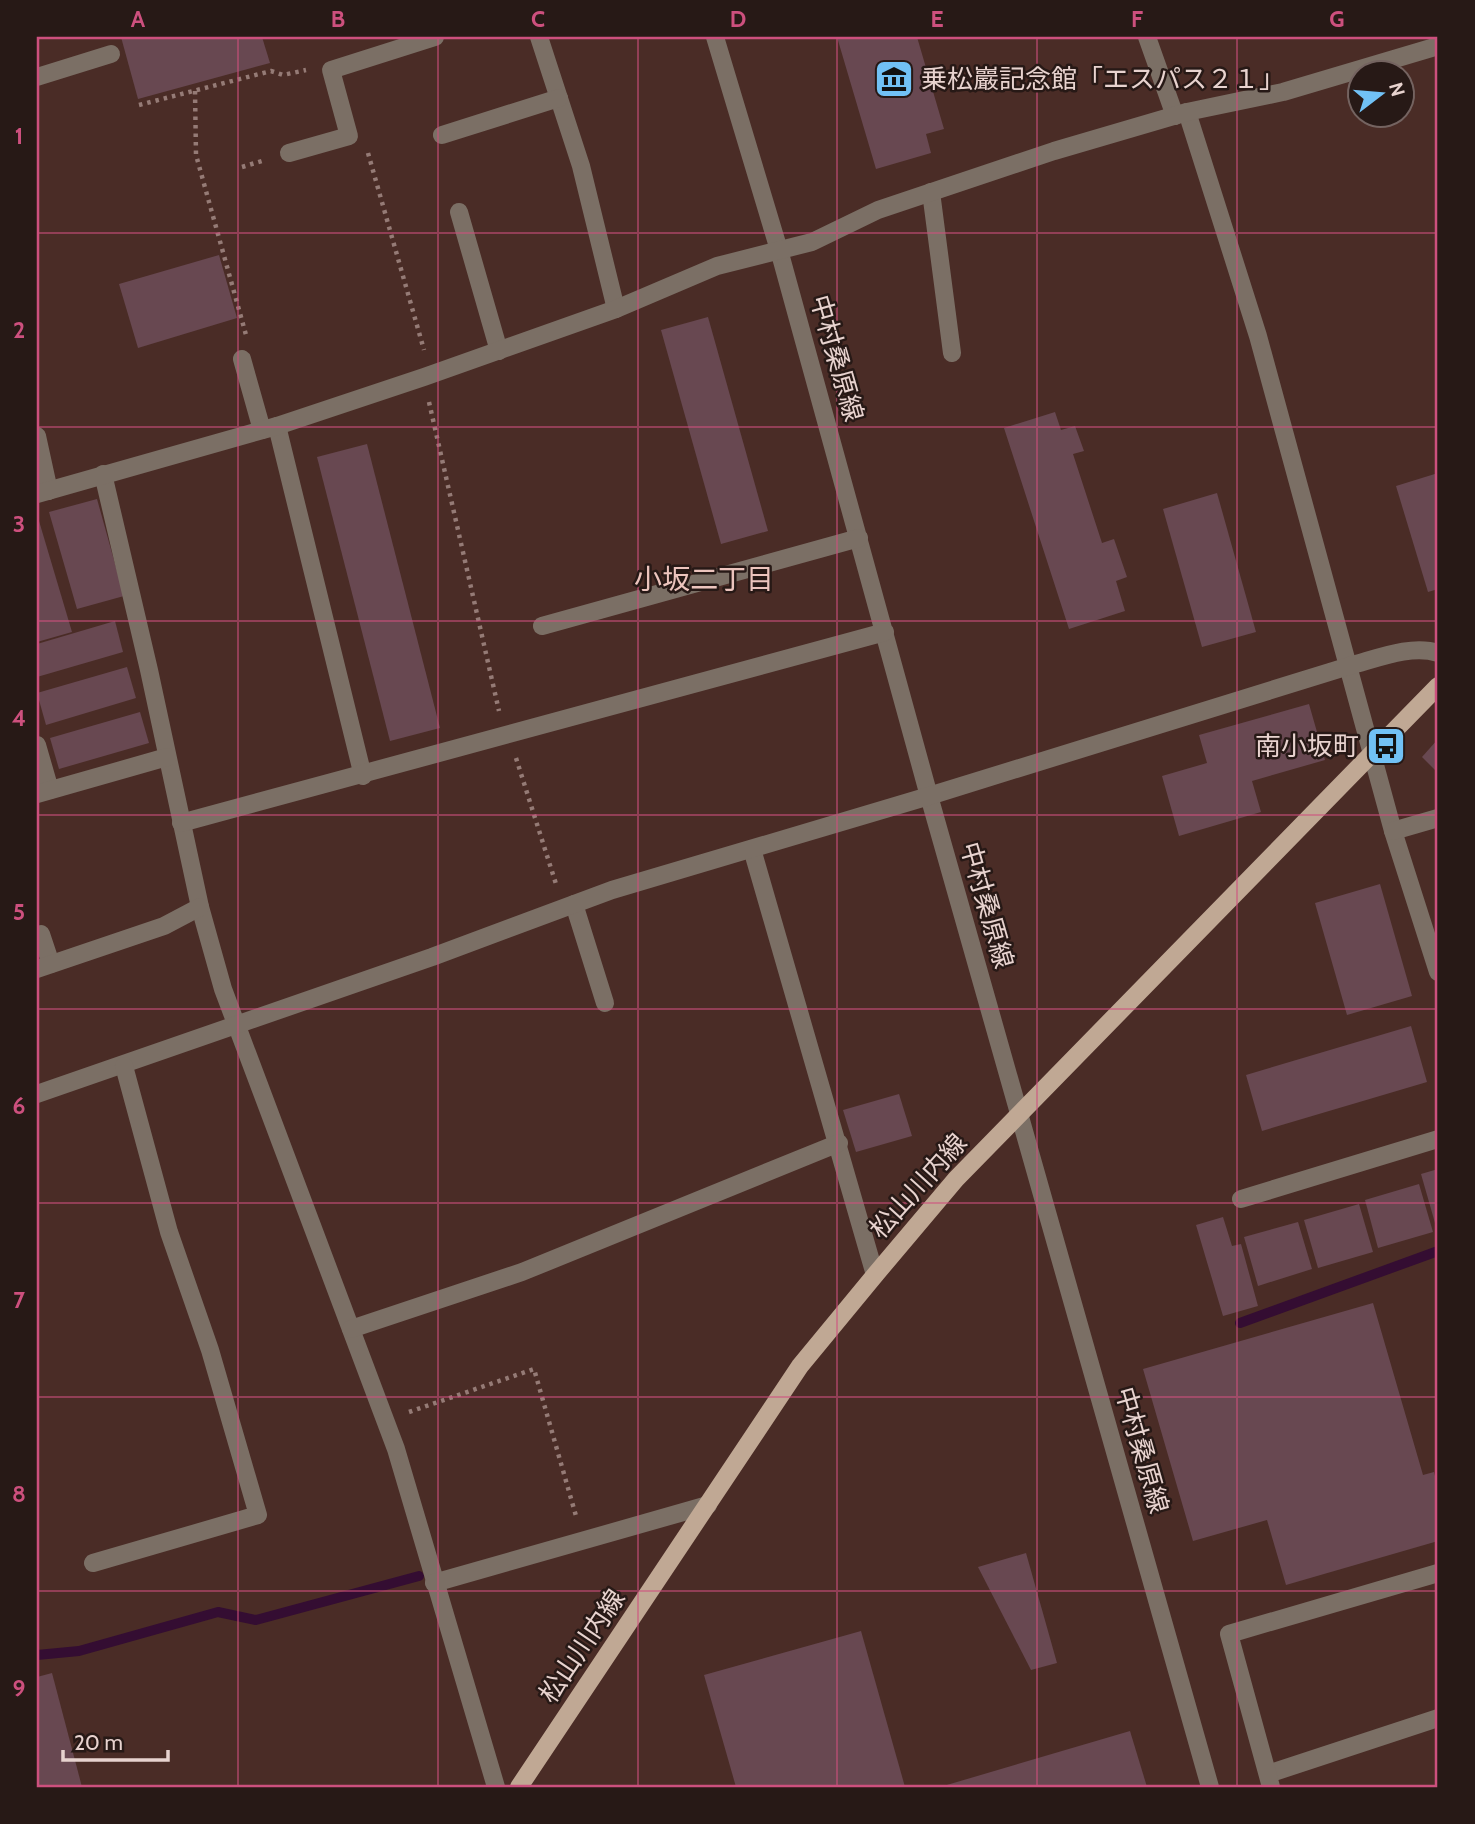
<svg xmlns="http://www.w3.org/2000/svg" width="1475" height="1824" font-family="Cabin,'Noto Sans JP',sans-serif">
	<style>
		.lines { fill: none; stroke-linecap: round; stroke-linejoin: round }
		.stream { stroke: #340d32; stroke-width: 10 }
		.building { fill: #684851 }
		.path { stroke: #957b76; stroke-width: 4.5; stroke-dasharray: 3.5 5; stroke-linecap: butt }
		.minor { stroke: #7b6f65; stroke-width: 18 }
		.major { stroke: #c0a894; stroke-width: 18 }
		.grid { fill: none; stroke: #cd507e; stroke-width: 2; stroke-opacity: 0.55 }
		.labels { text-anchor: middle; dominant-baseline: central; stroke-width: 5; stroke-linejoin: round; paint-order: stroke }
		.poi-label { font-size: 26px; fill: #e8d3cf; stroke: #271916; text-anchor: start }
		.street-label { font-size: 26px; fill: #e8d3cf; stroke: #271916 }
		.neighbourhood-label { font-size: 28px; fill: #ecc4bd; stroke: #271916 }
		.neatline { fill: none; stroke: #cd507e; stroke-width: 2.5 }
		.grid-label { font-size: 23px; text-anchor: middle; font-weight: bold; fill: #cd507e }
	</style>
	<rect width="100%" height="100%" fill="#4a2c26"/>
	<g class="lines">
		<g class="stream">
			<path d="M1240 1323 1438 1251"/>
			<path d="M37 1655 79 1651 218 1612 256 1620 419 1576"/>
		</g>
	</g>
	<g class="building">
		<path d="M121 37H262L270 63 138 99Z"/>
		<path d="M837 37H917L944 129 926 134 931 153 876 169Z"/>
		<path d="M219 255 237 318 138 348 119 284Z"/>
		<path d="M708 317 768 531 721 544 661 330Z"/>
		<path d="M1055 412 1061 430 1075 426 1084 451 1073 454 1102 543 1114 539 1127 577 1116 581 1125 611 1069 629 1004 428Z"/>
		<path d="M367 444 440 728 390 741 317 457Z"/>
		<path d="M1438 473V589L1428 592 1396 486Z"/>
		<path d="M1217 493 1256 632 1202 647 1163 509Z"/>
		<path d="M97 499 124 596 77 609 49 512Z"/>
		<path d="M39 521 72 632 37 642V522Z"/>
		<path d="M115 621 123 652 37 677V644Z"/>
		<path d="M127 667 136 698 46 725 37 693Z"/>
		<path d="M1309 704 1325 760 1252 781 1261 812 1179 836 1162 776 1207 763 1199 735Z"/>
		<path d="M140 712 149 743 59 769 50 738Z"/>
		<path d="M1438 739V773L1422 757Z"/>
		<path d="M1380 884 1412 996 1347 1015 1315 903Z"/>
		<path d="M1411 1026 1427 1082 1262 1131 1246 1075Z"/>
		<path d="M899 1094 912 1136 856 1152 843 1110Z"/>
		<path d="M1438 1169V1222L1435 1223 1421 1174Z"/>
		<path d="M1419 1184 1433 1232 1378 1248 1365 1200Z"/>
		<path d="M1359 1204 1373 1252 1318 1268 1304 1220Z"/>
		<path d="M1223 1217 1232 1246 1241 1244 1258 1306 1223 1316 1196 1225Z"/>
		<path d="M1298 1222 1312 1269 1258 1286 1244 1237Z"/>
		<path d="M1373 1303 1423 1475 1434 1472 1438 1488V1541L1286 1585 1267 1520 1193 1541 1143 1369Z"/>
		<path d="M1026 1553 1057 1663 1031 1670 978 1567Z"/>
		<path d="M861 1631 905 1787H736L704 1675Z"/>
		<path d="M52 1673 82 1787H37V1677Z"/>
		<path d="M1130 1731 1147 1787H940Z"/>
	</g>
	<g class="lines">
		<g class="path">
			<path d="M195 91 196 155 246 335"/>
			<path d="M139 105 271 71 283 75 306 70"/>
			<path d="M368 153 424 350"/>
			<path d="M242 167 265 160"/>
			<path d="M429 402 499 711"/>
			<path d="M516 758 556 884"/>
			<path d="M409 1412 534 1369 576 1516"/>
		</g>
		<g class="minor">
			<path d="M539 37 581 166 616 309"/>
			<path d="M715 37 779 250 929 796 1210 1787"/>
			<path d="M1147 37 1175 116"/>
			<path d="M37 77 111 54"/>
			<path d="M1187 112 1258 336 1393 831 1438 972"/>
			<path d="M442 135 559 98"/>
			<path d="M289 153 349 136 331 70 435 37"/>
			<path d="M931 192 952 353"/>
			<path d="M459 212 499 351"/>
			<path d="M242 359 262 430"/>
			<path d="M277 426 363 776"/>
			<path d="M37 436 49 491"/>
			<path d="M103 474 149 670 200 907 223 989 396 1449 496 1787"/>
			<path d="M37 494 277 426 424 377 616 309 717 266 812 242 878 210 1054 151 1187 112 1283 92 1438 46"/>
			<path d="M542 626 859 538"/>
			<path d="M37 745 50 790"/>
			<path d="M37 794 167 757"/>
			<path d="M181 823 885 632"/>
			<path d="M1393 831 1438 818"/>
			<path d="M752 849 875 1275"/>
			<path d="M574 904 605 1003"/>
			<path d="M41 934 51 964"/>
			<path d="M37 969 164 926 200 907"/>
			<path d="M37 1094 432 957 612 890 929 796 1349 666C1376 659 1411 644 1438 653"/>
			<path d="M1241 1199 1438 1139"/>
			<path d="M351 1329 522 1272 839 1143"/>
			<path d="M93 1563 258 1515 210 1350 169 1232 124 1066"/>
			<path d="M434 1583 708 1505"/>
			<path d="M1268 1774 1438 1718"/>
			<path d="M1271 1787 1229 1634 1438 1573"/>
		</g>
		<path class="major" d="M519 1787 800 1366 875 1275 956 1179 1438 686"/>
	</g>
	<path class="grid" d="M238 37V1787M438 37V1787M638 37V1787M837 37V1787M1037 37V1787M1237 37V1787M37 233H1438M37 427H1438M37 621H1438M37 815H1438M37 1009H1438M37 1203H1438M37 1397H1438M37 1591H1438"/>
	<defs>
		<g id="museum-square" transform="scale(2.0125)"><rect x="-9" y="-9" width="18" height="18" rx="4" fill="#71c1f5" stroke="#271916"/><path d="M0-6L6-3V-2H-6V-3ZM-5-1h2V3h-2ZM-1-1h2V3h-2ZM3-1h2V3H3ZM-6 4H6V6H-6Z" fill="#111"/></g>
		<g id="bus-square" transform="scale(2.0125)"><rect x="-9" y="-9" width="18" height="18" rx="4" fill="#71c1f5" stroke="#271916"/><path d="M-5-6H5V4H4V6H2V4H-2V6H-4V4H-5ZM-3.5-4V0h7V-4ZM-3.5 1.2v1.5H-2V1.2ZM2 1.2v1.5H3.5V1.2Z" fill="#111"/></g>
	</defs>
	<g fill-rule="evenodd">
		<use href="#museum-square" x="894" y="79"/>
		<use href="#bus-square" x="1386" y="746"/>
	</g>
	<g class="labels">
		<g class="poi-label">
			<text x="921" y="79">乗松巖記念館「エスパス２１」</text>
			<text x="1359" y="746" text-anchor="end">南小坂町</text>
		</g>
		<g class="street-label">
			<text transform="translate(837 358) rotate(74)">中村桑原線</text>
			<text transform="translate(987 905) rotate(74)">中村桑原線</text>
			<text transform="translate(918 1186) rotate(-48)">松山川内線</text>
			<text transform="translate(1142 1450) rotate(74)">中村桑原線</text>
			<text transform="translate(582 1646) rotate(-56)">松山川内線</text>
		</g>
		<g class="neighbourhood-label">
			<text x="704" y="579">小坂二丁目</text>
		</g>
	</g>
	<rect width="1475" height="1824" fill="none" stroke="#271916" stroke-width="77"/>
	<g transform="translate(1381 94) rotate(74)"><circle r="33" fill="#271916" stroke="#746360" stroke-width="2"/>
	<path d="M0-5L12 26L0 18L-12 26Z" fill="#71c1f5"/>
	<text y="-10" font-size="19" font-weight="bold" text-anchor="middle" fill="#e8d3cf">N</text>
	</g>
	<path d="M63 1750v10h105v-10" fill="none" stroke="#e8d3cf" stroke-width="3.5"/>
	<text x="74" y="1750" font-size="21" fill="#e8d3cf" stroke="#271916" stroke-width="5" paint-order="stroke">20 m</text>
	<rect x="38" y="38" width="1398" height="1748" class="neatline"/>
	<g class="grid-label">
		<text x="138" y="27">A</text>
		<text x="338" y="27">B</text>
		<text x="538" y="27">C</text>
		<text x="738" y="27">D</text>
		<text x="937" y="27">E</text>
		<text x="1137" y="27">F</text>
		<text x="1337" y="27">G</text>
		<text x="19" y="144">1</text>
		<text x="19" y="338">2</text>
		<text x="19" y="532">3</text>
		<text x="19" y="726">4</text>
		<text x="19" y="920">5</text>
		<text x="19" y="1114">6</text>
		<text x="19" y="1308">7</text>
		<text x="19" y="1502">8</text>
		<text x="19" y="1696">9</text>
	</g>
</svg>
